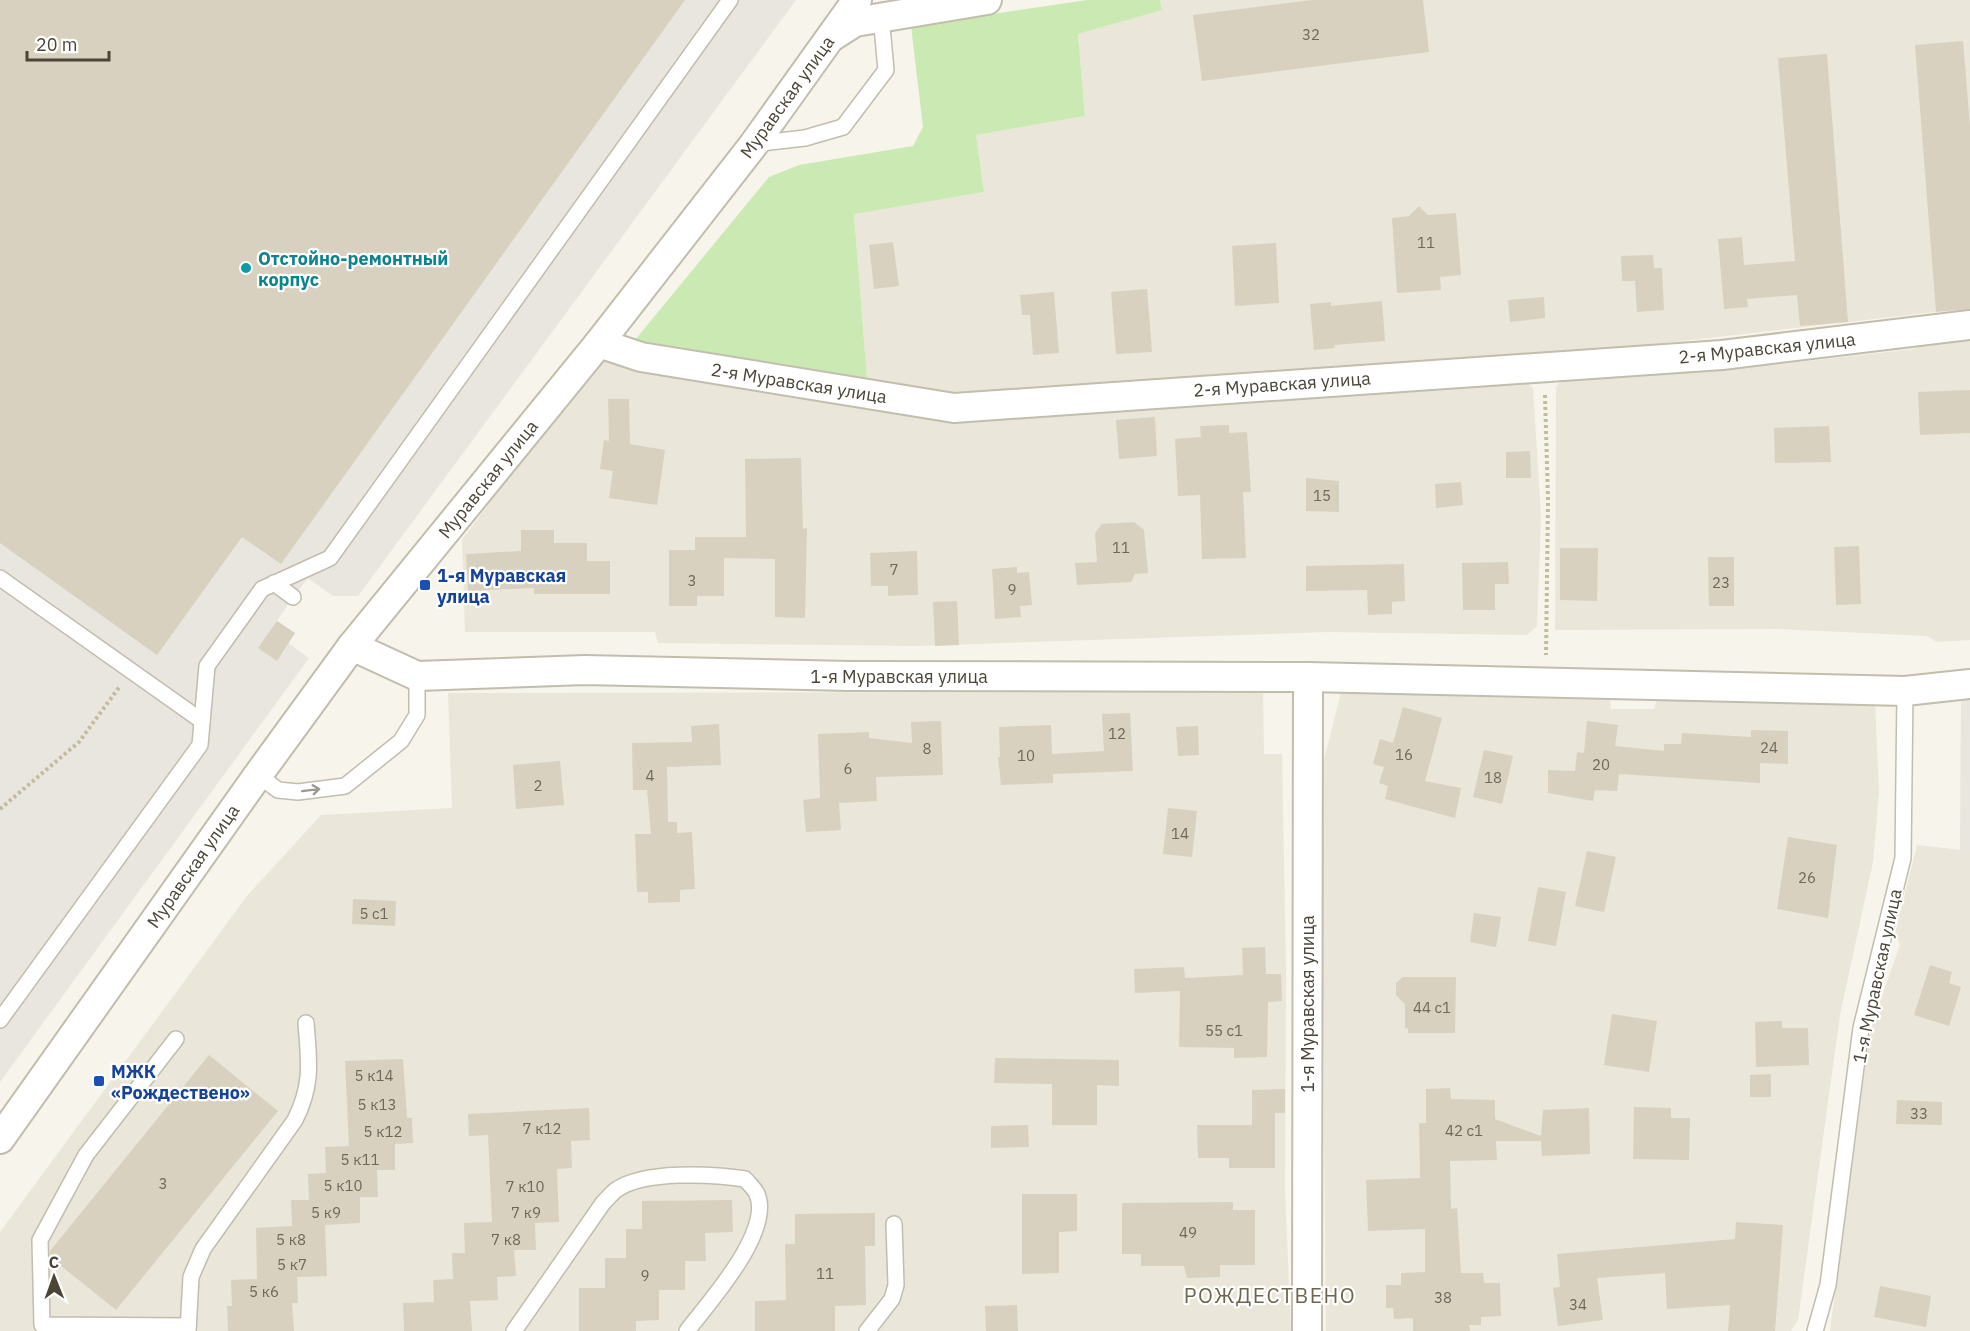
<svg xmlns="http://www.w3.org/2000/svg" width="1970" height="1331" font-family="'IBM Plex Sans',sans-serif">
	<style>
		.residential { fill: #eae6d9 }
		.industrial { fill: #e9e5df }
		.green { fill: #cbeab3 }
		.building { fill: #d8d1c0 }
		.lines { fill: none; stroke-linecap: round; stroke-linejoin: round }
		.service-casing { stroke: #c2bdad; stroke-width: 18 }
		.minor-casing { stroke: #c2bdad; stroke-width: 32 }
		.path { stroke: #c4bb9e; stroke-width: 4; stroke-dasharray: 3 3; stroke-linecap: butt }
		.service { stroke: #fff; stroke-width: 15 }
		.minor { stroke: #fff; stroke-width: 28 }
		.oneway { stroke: #9c9992 }
		.culture-dot { fill: #0f9aa8; stroke: #fff; stroke-width: 2 }
		.transit-dot { fill: #1a4fb4; stroke: #fff; stroke-width: 2 }
		.labels { text-anchor: middle; dominant-baseline: central; stroke-width: 4.5; stroke-linejoin: round; paint-order: stroke }
		.number-label { font-size: 15px; fill: #6e685a }
		.street-label { font-size: 18px; fill: #4b4538; stroke: #fff }
		.culture-label { font-size: 18px; font-weight: bold; fill: #0d838f; stroke: #fff; text-anchor: start }
		.transit-label { font-size: 18px; font-weight: bold; fill: #164399; stroke: #fff; text-anchor: start }
		.quarter-label { font-size: 21px; letter-spacing: 1.5px; fill: #6e654f; stroke: #fff }
	</style>
	<rect width="100%" height="100%" fill="#f6f4eb"/>
	<g class="residential">
		<path d="M1160 0H1970V308L1543 357 959 399 867 378 854 213 984 192 976 135 1085 116 1078 34 1161 10Z"/>
		<path d="M1970 333V640L1937 642 1927 636 1778 629 1555 630 1556 387 1565 376 1773 365 1913 349 1952 334Z"/>
		<path d="M605 361 851 403 1521 377 1533 388 1541 517 1537 626 1527 635 1328 632 916 646 658 643 655 632H465L462 540 537 439Z"/>
		<path d="M1263 692 1264 754H1282L1286 968 1285 1191 1291 1331H0V1232L247 896 321 815 452 808 448 693Z"/>
		<path d="M1341 693 1610 700 1611 709H1654L1657 699 1875 701 1879 792 1873 862 1840 1015 1798 1320 1791 1331H1326L1321 771Z"/>
		<path d="M1917 845 1970 851V1331H1830L1870 1030 1900 945 1895 934Z"/>
	</g>
	<g class="industrial">
		<path d="M0 0H796L358 596H333L308 578 293 597 277 621 295 633 288 643 309 658 0 1082Z"/>
		<path d="M1961 699H1970V851H1960Z"/>
	</g>
	<path class="green" d="M1087 0H1160L1162 10 1078 34 1085 116 976 135 984 192 854 214 867 378 635 340 769 177 799 165 913 146 923 127 911 26Z"/>
	<g class="building">
		<path d="M0 0H685L281 564 242 537 157 655 0 543Z"/>
		<path d="M1312 0H1423L1429 52 1202 81 1193 15Z"/>
		<path d="M1963 41 1970 126V309L1936 312 1915 45Z"/>
		<path d="M1827 54 1848 322 1800 326 1797 295 1747 299 1748 307 1724 309 1718 239 1742 237 1744 265 1795 261 1778 58Z"/>
		<path d="M1419 206 1428 215 1456 213 1461 275 1440 277 1441 290 1397 293 1392 218 1409 216Z"/>
		<path d="M893 242 899 286 874 289 869 245Z"/>
		<path d="M1276 243 1279 303 1235 306 1232 246Z"/>
		<path d="M1653 255 1654 268H1662L1664 310 1637 312 1635 281H1622L1621 256Z"/>
		<path d="M1147 289 1152 352 1116 354 1111 292Z"/>
		<path d="M1054 292 1059 353 1033 355 1030 315H1022L1020 295Z"/>
		<path d="M1544 297 1545 318 1510 322 1508 300Z"/>
		<path d="M1382 301 1385 341 1334 345 1335 348 1314 350 1310 304 1331 302V306Z"/>
		<path d="M1970 390V433L1920 435 1918 392Z"/>
		<path d="M608 399H629L630 444 665 450 657 505 609 498 613 471 600 469 604 440 609 441Z"/>
		<path d="M1155 417 1157 456 1119 459 1116 420Z"/>
		<path d="M1229 425V433L1247 432 1251 492H1243L1246 558 1202 559 1200 495 1178 496 1175 439 1201 437 1200 426Z"/>
		<path d="M1829 426 1831 462 1775 463 1774 428Z"/>
		<path d="M1530 451 1531 478H1506V452Z"/>
		<path d="M801 458 803 529 807 528 805 618 775 617V559L724 558V596H697V606H669V550H695V537H746L745 459Z"/>
		<path d="M1306 478 1339 481V512L1306 511Z"/>
		<path d="M1461 482 1463 505 1436 508 1435 484Z"/>
		<path d="M1134 522 1144 530 1148 573 1135 574 1131 582 1077 585 1075 563 1097 562 1095 533 1102 524Z"/>
		<path d="M521 530H554V543H587V561H610V594H534V588L468 591 466 554 521 551Z"/>
		<path d="M1859 546 1861 604 1836 605 1834 547Z"/>
		<path d="M1560 548H1598L1597 601 1560 600Z"/>
		<path d="M917 551 918 595 888 596V586H871L870 553Z"/>
		<path d="M1708 557H1734V606H1709Z"/>
		<path d="M1508 562 1509 584H1495V610H1463L1462 563Z"/>
		<path d="M1404 564 1405 601 1392 602V614L1368 615 1367 590 1306 591V566Z"/>
		<path d="M1017 567V573L1029 572 1032 605 1020 606 1021 617 995 619 992 569Z"/>
		<path d="M957 601 959 645 935 646 933 602Z"/>
		<path d="M277 621 295 633 277 661 258 648Z"/>
		<path d="M1403 707 1442 718 1425 781 1461 788 1455 818 1385 799 1388 786 1379 783 1384 767 1373 764 1380 739 1393 743Z"/>
		<path d="M1130 713 1133 771 1053 774V783L1001 785 998 757H1000L999 727 1051 725 1052 754 1104 751 1102 714Z"/>
		<path d="M941 721 943 775 876 777 877 801 839 803 841 830 806 832 803 800 820 798 818 734 869 732V738L912 743 911 722Z"/>
		<path d="M1587 721 1618 725 1615 746 1664 751V744H1681L1682 733 1751 737V730L1788 731V764L1760 763V783L1619 774 1617 791 1595 790 1593 801 1548 793V770L1575 771 1577 752 1584 753Z"/>
		<path d="M719 724 721 765 667 767 668 822H677V833L692 832 695 889 680 890V902L648 903V892H637L635 834H651L647 790H633L632 743 692 742 691 726Z"/>
		<path d="M1198 726 1199 755 1178 756 1176 727Z"/>
		<path d="M1484 750 1513 756 1502 804 1473 797Z"/>
		<path d="M560 761 564 805 516 809 513 765Z"/>
		<path d="M1168 808 1197 811 1192 857 1163 854Z"/>
		<path d="M1788 837 1837 845 1828 918 1777 909Z"/>
		<path d="M1587 851 1616 857 1604 912 1575 906Z"/>
		<path d="M1538 887 1566 892 1556 946 1528 941Z"/>
		<path d="M353 899 396 901 395 926 352 924Z"/>
		<path d="M1474 913 1501 917 1496 947 1470 942Z"/>
		<path d="M1265 947 1266 974H1281L1282 1001 1268 1002 1267 1057 1234 1058V1048L1179 1047 1180 991 1135 993 1134 969 1184 967 1185 978 1243 975 1242 948Z"/>
		<path d="M1930 965 1952 972 1949 983 1961 987 1949 1026 1914 1015Z"/>
		<path d="M1403 977H1456L1455 1033H1408V1028L1405 1029V1004L1396 995V983Z"/>
		<path d="M1612 1014 1657 1021 1649 1072 1604 1065Z"/>
		<path d="M1782 1021V1028H1808L1809 1065 1756 1067 1755 1022Z"/>
		<path d="M209 1055 278 1111 116 1310 50 1257V1251Z"/>
		<path d="M995 1058 1119 1060V1086L1097 1085V1125H1052V1084L994 1083Z"/>
		<path d="M403 1059 407 1118H412L413 1143 395 1144V1170H377L378 1197H360V1223L325 1225 327 1276 297 1277 298 1303H292L294 1331H228L227 1306H232L231 1280 257 1279 256 1228 292 1226 291 1200H309L308 1174 326 1173 325 1147 349 1146 345 1061Z"/>
		<path d="M1771 1074V1097H1750V1075Z"/>
		<path d="M1450 1088 1451 1099 1495 1100V1119L1541 1136 1543 1110 1589 1108 1590 1154 1542 1156 1541 1141H1496L1497 1160 1450 1161 1451 1209 1457 1208 1461 1273H1483L1484 1283H1500L1501 1316 1481 1317V1325H1469L1470 1331H1413V1318L1394 1319 1393 1308H1386V1285H1401V1273L1425 1272V1229L1368 1231 1366 1180 1420 1178 1419 1123H1426V1089Z"/>
		<path d="M1285 1089V1113H1275V1168H1229V1158H1198L1197 1125H1252V1090Z"/>
		<path d="M1897 1100 1942 1102V1125L1896 1124Z"/>
		<path d="M1634 1107 1671 1108V1118H1690L1689 1160 1633 1159Z"/>
		<path d="M589 1108 590 1140 571 1141 572 1168 557 1169 559 1222 535 1223 536 1250H514L516 1276 497 1277 498 1300 470 1301 472 1331H404L403 1303 434 1302 433 1280 453 1279 452 1253H465L464 1223 492 1222 488 1135 469 1136 468 1114Z"/>
		<path d="M1028 1125 1029 1147 991 1148V1126Z"/>
		<path d="M1022 1194H1077V1231L1059 1232V1273L1022 1274Z"/>
		<path d="M732 1200 733 1232 705 1233 706 1261H685V1290H659V1320L636 1321V1331H579V1288H605V1258H626V1229H642V1201Z"/>
		<path d="M1233 1202V1210H1255V1265H1220V1277L1187 1278 1184 1266H1141V1254H1122V1203Z"/>
		<path d="M875 1213V1246H865L866 1305 835 1306V1331H755V1301L786 1300 785 1244H795V1214Z"/>
		<path d="M1736 1222 1783 1225 1775 1331H1728L1730 1305 1667 1309 1665 1273 1597 1278 1603 1320 1558 1326 1553 1288 1560 1287 1557 1254 1735 1239Z"/>
		<path d="M1880 1286 1931 1296 1926 1327 1874 1317Z"/>
		<path d="M1017 1305 1018 1331H986L985 1306Z"/>
	</g>
	<g class="lines">
		<g class="service-casing">
			<g id="service">
				<path d="M754 144 805 138 843 127 886 70 881 16"/>
				<path d="M0 578 202 721"/>
				<path d="M274 583 293 597"/>
				<path d="M258 775 278 790 298 792 345 786 401 741 417 715V676"/>
				<path d="M0 1020 200 745 207 666 262 589 330 558 730 0"/>
				<path d="M176 1039 86 1155 40 1240 42 1325 188 1326"/>
				<path d="M188 1331 191 1277 203 1249 295 1120C313 1084 309 1062 306 1023"/>
				<path d="M514 1331 603 1203C607 1199 612 1193 616 1190 644 1170 713 1174 745 1179 749 1184 755 1189 757 1194 773 1232 709 1302 687 1331"/>
				<path d="M867 1331 892 1299 896 1285 894 1224"/>
				<path d="M1815 1331 1828 1285 1861 1028 1903 858 1905 691"/>
			</g>
		</g>
		<g class="minor-casing">
			<g id="minor">
				<path d="M833 36 855 22 987 0"/>
				<path d="M599 343 641 357 954 408 1722 355 1970 325"/>
				<path d="M352 646 417 676 585 670 850 676 1308 677 1905 691 1970 684"/>
				<path d="M0 1139 258 775 352 646 599 343 754 144 857 0"/>
				<path d="M1307 1331 1308 677"/>
			</g>
		</g>
		<g class="path">
			<path d="M1545 395 1548 500 1546 655"/>
			<path d="M0 809 79 742 120 686"/>
		</g>
		<use href="#service" class="service"/>
		<use href="#minor" class="minor"/>
	</g>
	<defs><path id="oneway-shaft" d="M-6 0H5M1.5-3L5.5 0L1.5 3" fill="none" stroke-width="1.6" stroke-linecap="round" stroke-linejoin="round" transform="scale(1.5)"/></defs>
	<use class="oneway" href="#oneway-shaft" transform="translate(311 790) rotate(-7)"/>
	<circle class="culture-dot" cx="246" cy="268" r="6"/>
	<g class="transit-dot">
		<rect x="419" y="579" width="12" height="12" rx="3"/>
		<rect x="93" y="1075" width="12" height="12" rx="3"/>
	</g>
	<g class="labels">
		<g class="number-label">
			<text x="1311" y="34">32</text>
			<text x="1426" y="242">11</text>
			<text x="1322" y="495">15</text>
			<text x="1121" y="547">11</text>
			<text x="894" y="569">7</text>
			<text x="692" y="580">3</text>
			<text x="1721" y="582">23</text>
			<text x="1012" y="589">9</text>
			<text x="1117" y="733">12</text>
			<text x="1769" y="747">24</text>
			<text x="927" y="748">8</text>
			<text x="1404" y="754">16</text>
			<text x="1026" y="755">10</text>
			<text x="1601" y="764">20</text>
			<text x="848" y="768">6</text>
			<text x="650" y="775">4</text>
			<text x="1493" y="777">18</text>
			<text x="538" y="785">2</text>
			<text x="1180" y="833">14</text>
			<text x="1807" y="877">26</text>
			<text x="374" y="913">5 с1</text>
			<text x="1432" y="1007">44 с1</text>
			<text x="1224" y="1030">55 с1</text>
			<text x="374" y="1075">5 к14</text>
			<text x="377" y="1104">5 к13</text>
			<text x="1919" y="1113">33</text>
			<text x="542" y="1128">7 к12</text>
			<text x="1464" y="1130">42 с1</text>
			<text x="383" y="1131">5 к12</text>
			<text x="360" y="1159">5 к11</text>
			<text x="163" y="1183">3</text>
			<text x="343" y="1185">5 к10</text>
			<text x="525" y="1186">7 к10</text>
			<text x="326" y="1212">5 к9</text>
			<text x="526" y="1212">7 к9</text>
			<text x="1188" y="1232">49</text>
			<text x="291" y="1239">5 к8</text>
			<text x="506" y="1239">7 к8</text>
			<text x="292" y="1264">5 к7</text>
			<text x="825" y="1273">11</text>
			<text x="645" y="1275">9</text>
			<text x="264" y="1291">5 к6</text>
			<text x="1443" y="1297">38</text>
			<text x="1578" y="1304">34</text>
		</g>
		<g class="street-label">
			<text transform="translate(787 97) rotate(-54)">Муравская улица</text>
			<text transform="translate(1767 348) rotate(-6)">2-я Муравская улица</text>
			<text transform="translate(799 383) rotate(9)">2-я Муравская улица</text>
			<text transform="translate(1282 384) rotate(-4)">2-я Муравская улица</text>
			<text transform="translate(488 479) rotate(-51)">Муравская улица</text>
			<text x="899" y="676">1-я Муравская улица</text>
			<text transform="translate(193 866) rotate(-55)">Муравская улица</text>
			<text transform="translate(1877 976) rotate(-78)">1-я Муравская улица</text>
			<text transform="translate(1307 1004) rotate(-90)">1-я Муравская улица</text>
		</g>
		<g class="culture-label">
			<text x="258" y="258">Отстойно-ремонтный<tspan x="258" dy="21">корпус</tspan></text>
		</g>
		<g class="transit-label">
			<text x="437" y="575">1-я Муравская<tspan x="437" dy="21">улица</tspan></text>
			<text x="111" y="1071">МЖК<tspan x="111" dy="21">«Рождествено»</tspan></text>
		</g>
		<g class="quarter-label">
			<text x="1270" y="1295">РОЖДЕСТВЕНО</text>
		</g>
	</g>
	<g transform="translate(54 1277) rotate(359)" stroke="#ffffff" stroke-width="4.5" paint-order="stroke">
	<path d="M0-4.5L10 22L0 15L-10 22Z" fill="#4b4538"/>
	<text y="-9" font-size="16" font-weight="bold" text-anchor="middle" fill="#4b4538">С</text>
	</g>
	<path d="M27 51v9h82v-9" fill="none" stroke="#4b4538" stroke-width="3"/>
	<text x="36" y="51" font-size="18" fill="#4b4538" stroke="#ffffff" stroke-width="4.5" paint-order="stroke">20 m</text>
</svg>
